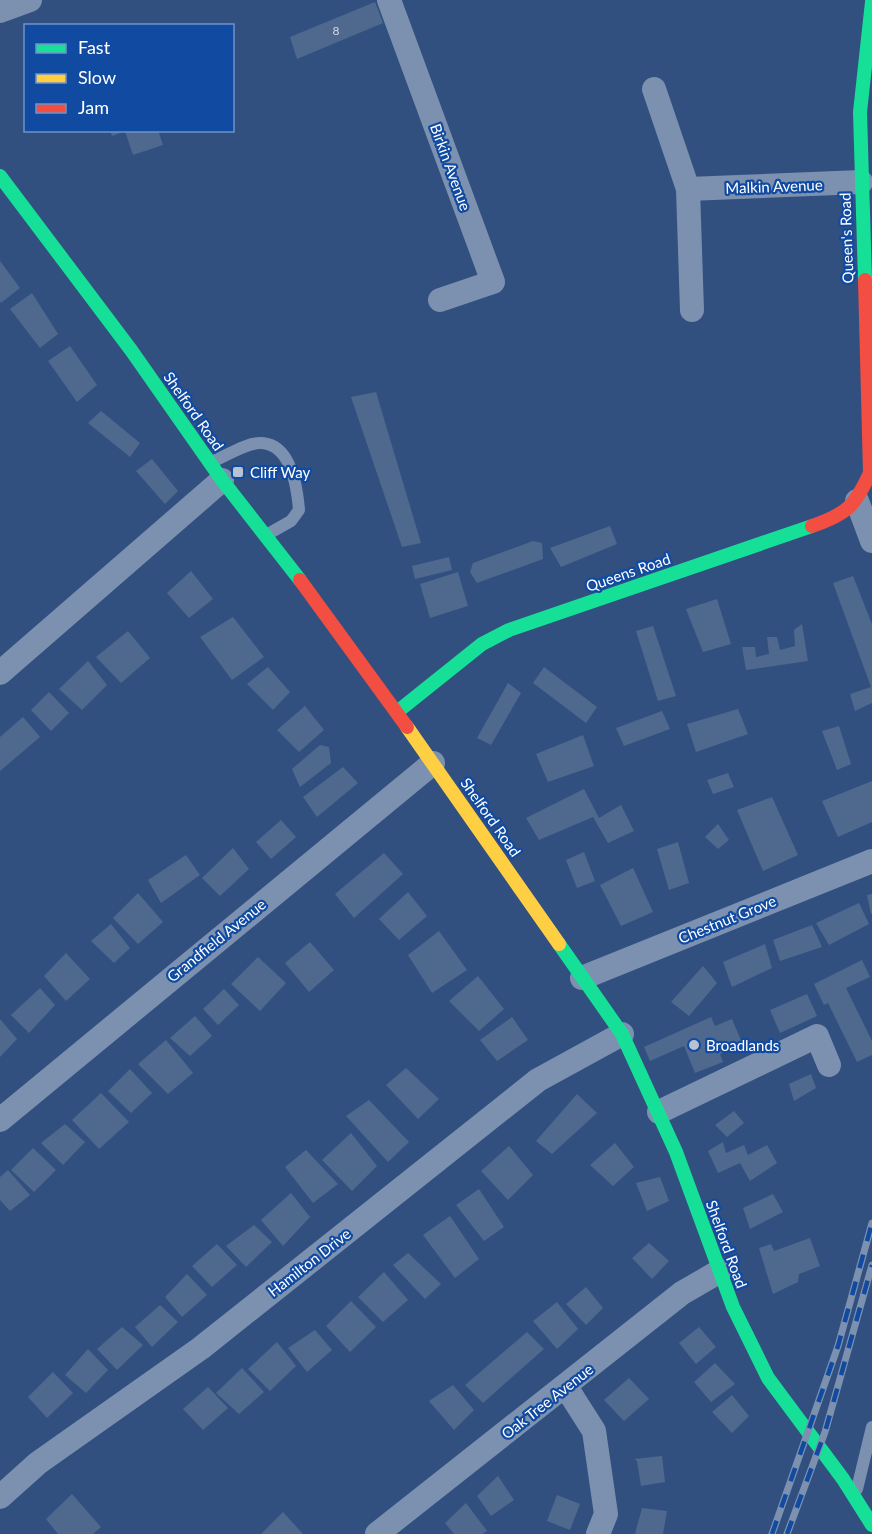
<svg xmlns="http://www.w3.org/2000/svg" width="872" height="1534" font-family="Lato,sans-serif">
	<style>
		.building { fill: #4f688e }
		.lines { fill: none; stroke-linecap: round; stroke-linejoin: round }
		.lane { stroke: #7c91b0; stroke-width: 12 }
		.street { stroke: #7c91b0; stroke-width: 24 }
		.fast { stroke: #16e098; stroke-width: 14 }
		.slow { stroke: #ffcf43; stroke-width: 14 }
		.jam { stroke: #f24e42; stroke-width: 14 }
		.rail-casing { stroke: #7c91af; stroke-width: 7 }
		.rail { stroke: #104aa1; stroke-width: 4.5; stroke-dasharray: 14; stroke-linecap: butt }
		.poi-dot { fill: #b7c2d3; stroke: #104aa1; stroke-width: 2 }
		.labels { text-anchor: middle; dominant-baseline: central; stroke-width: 4.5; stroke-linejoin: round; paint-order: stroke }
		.number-label { font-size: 12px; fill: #d3d9e3 }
		.street-label { font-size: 15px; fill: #fff; stroke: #104aa1 }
		.poi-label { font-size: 15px; fill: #fff; stroke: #104aa1; text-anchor: start }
	</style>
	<rect width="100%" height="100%" fill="#315080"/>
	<g class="building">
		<path d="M375 2 383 23 297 59 290 37Z"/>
		<path d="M110 130H158L163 145 133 155 125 131 112 136Z"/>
		<path d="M0 261 20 288 1 303 0 301Z"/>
		<path d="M32 293 58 334 40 348 10 309Z"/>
		<path d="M70 346 97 385 77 402 48 361Z"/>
		<path d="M376 392 421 543 402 547 351 397Z"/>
		<path d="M101 411 140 443 130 457 88 423Z"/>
		<path d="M152 459 178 491 165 504 136 471Z"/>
		<path d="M610 526 617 544 561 567 550 548Z"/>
		<path d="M533 541 542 543 543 559 477 583 470 572 473 563Z"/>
		<path d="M449 557 452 570 415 579 412 566Z"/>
		<path d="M191 571 213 599 189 618 167 593Z"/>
		<path d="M458 572 468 606 430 618 420 584Z"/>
		<path d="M853 576 872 624V703L855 711 850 694 871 687 833 583Z"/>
		<path d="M717 599 731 644 703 652 686 609Z"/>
		<path d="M233 617 264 657 232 680 200 637Z"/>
		<path d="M802 624 808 661 746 670 742 647H755L756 657 769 654 767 637H777L780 650 795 646 794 630Z"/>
		<path d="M653 626 676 696 658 701 636 631Z"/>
		<path d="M128 631 150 658 121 683 96 657Z"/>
		<path d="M88 661 107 685 82 710 59 689Z"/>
		<path d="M268 667 290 692 273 710 247 684Z"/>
		<path d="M544 667 597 707 586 723 533 683Z"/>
		<path d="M508 683 521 693 491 745 477 738Z"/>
		<path d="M49 692 69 713 51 731 31 710Z"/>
		<path d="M305 706 324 730 299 752 277 730Z"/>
		<path d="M738 709 748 734 696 752 687 724Z"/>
		<path d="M662 711 670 729 624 746 616 728Z"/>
		<path d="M23 717 40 737 0 771V737Z"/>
		<path d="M839 726 851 764 837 770 822 731Z"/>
		<path d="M583 735 594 766 548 782 536 754Z"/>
		<path d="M320 745 329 747 331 763 300 787 292 769Z"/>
		<path d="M343 767 358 783 317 817 303 797Z"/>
		<path d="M728 773 734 787 713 794 707 780Z"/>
		<path d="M872 781V822L838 837 822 801Z"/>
		<path d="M584 789 599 818 621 805 634 831 608 843 593 817 539 840 526 818Z"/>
		<path d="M772 797 798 855 763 871 737 810Z"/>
		<path d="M281 820 296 837 271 859 256 842Z"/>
		<path d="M718 824 729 840 718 849 705 837Z"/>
		<path d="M678 842 689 883 669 890 657 849Z"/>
		<path d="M233 848 249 869 220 896 202 878Z"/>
		<path d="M584 852 595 881 577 888 566 860Z"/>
		<path d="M384 853 403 874 354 918 335 894Z"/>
		<path d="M186 855 200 875 161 903 148 880Z"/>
		<path d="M633 868 653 912 621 926 600 885Z"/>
		<path d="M408 892 427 916 399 940 379 919Z"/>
		<path d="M138 893 163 922 138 944 113 918Z"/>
		<path d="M872 894V914H871L867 895Z"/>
		<path d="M859 903 869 924 829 945 816 923Z"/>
		<path d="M111 924 130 948 114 963 91 941Z"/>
		<path d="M812 925 822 947 780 961 773 940Z"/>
		<path d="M439 931 467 970 432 993 408 955Z"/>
		<path d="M310 942 334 970 309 992 285 963Z"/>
		<path d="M765 944 772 968 732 987 723 962Z"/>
		<path d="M66 953 90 979 66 1001 44 976Z"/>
		<path d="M258 957 286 983 260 1011 231 984Z"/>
		<path d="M862 960 870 977 846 988 872 1041V1055L857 1062 828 1003 824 1005 814 984Z"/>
		<path d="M703 966 717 983 689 1016 671 1002Z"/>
		<path d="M478 976 504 1009 479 1031 449 1001Z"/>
		<path d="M40 988 55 1005 29 1033 11 1015Z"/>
		<path d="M224 989 239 1005 218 1025 203 1009Z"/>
		<path d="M807 994 817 1016 780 1033 770 1010Z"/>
		<path d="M195 1016 212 1036 190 1056 170 1038Z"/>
		<path d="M512 1017 528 1040 497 1061 480 1040Z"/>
		<path d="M711 1017 715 1026 732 1019 743 1045 720 1054 723 1062 695 1073 684 1046 650 1061 644 1047Z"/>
		<path d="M0 1019 17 1039 0 1057Z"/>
		<path d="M166 1040 193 1073 168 1094 138 1064Z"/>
		<path d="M406 1068 439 1099 418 1119 386 1085Z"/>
		<path d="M130 1069 152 1093 131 1113 108 1091Z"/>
		<path d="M811 1074 816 1088 794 1101 789 1084Z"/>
		<path d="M101 1093 129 1122 99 1149 72 1120Z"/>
		<path d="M577 1094 597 1113 552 1154 536 1141Z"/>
		<path d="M369 1100 409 1142 388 1162 346 1116Z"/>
		<path d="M734 1111 744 1123 727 1137 715 1125Z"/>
		<path d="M65 1124 85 1142 63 1165 41 1143Z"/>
		<path d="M351 1133 377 1166 352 1191 322 1160Z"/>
		<path d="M723 1142 726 1153 744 1145 748 1155 767 1145 777 1163 750 1181 740 1163 718 1173 708 1151Z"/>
		<path d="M615 1143 634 1167 613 1186 590 1165Z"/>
		<path d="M509 1146 533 1175 508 1200 481 1171Z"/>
		<path d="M33 1148 56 1170 34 1192 11 1170Z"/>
		<path d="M306 1150 338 1184 313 1203 285 1167Z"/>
		<path d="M8 1170 30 1195 10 1211 0 1200V1177Z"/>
		<path d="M660 1177 669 1201 647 1211 636 1183Z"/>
		<path d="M479 1189 504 1227 484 1241 456 1205Z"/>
		<path d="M291 1193 310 1217 283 1246 261 1220Z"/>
		<path d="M773 1194 783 1212 750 1229 743 1208Z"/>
		<path d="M450 1216 479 1259 455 1278 423 1235Z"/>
		<path d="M254 1225 272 1242 246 1267 226 1246Z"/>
		<path d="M810 1238 820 1266 799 1274 798 1282 773 1294 759 1248 771 1244 774 1251Z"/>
		<path d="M649 1243 669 1261 652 1279 632 1258Z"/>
		<path d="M217 1244 237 1265 212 1287 192 1266Z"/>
		<path d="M408 1253 441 1284 425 1299 393 1265Z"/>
		<path d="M384 1272 408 1300 383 1322 358 1297Z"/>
		<path d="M187 1274 207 1295 182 1317 165 1297Z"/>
		<path d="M586 1287 603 1308 586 1325 566 1304Z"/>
		<path d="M351 1301 376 1327 350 1352 326 1326Z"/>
		<path d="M557 1302 578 1329 557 1349 533 1321Z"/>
		<path d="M160 1305 178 1322 152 1347 135 1327Z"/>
		<path d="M122 1327 143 1345 117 1370 97 1349Z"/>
		<path d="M699 1327 716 1347 696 1364 679 1343Z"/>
		<path d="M315 1330 332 1350 307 1372 288 1348Z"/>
		<path d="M527 1332 544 1349 483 1403 465 1385Z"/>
		<path d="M277 1342 296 1366 270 1391 248 1369Z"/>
		<path d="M88 1349 108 1370 86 1393 65 1375Z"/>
		<path d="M715 1363 735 1384 711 1402 694 1382Z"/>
		<path d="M242 1368 264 1392 239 1414 216 1393Z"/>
		<path d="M53 1372 73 1393 47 1418 28 1397Z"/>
		<path d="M629 1378 649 1399 624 1421 604 1400Z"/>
		<path d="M453 1385 474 1410 454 1430 429 1401Z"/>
		<path d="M208 1387 228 1408 203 1430 183 1409Z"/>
		<path d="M732 1395 749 1416 732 1433 712 1412Z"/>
		<path d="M662 1456 665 1482 641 1486 637 1461 634 1459Z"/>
		<path d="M498 1476 514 1500 491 1516 477 1496Z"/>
		<path d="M72 1494 101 1527 93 1534H58L46 1519Z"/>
		<path d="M557 1495 580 1504 570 1530 547 1521Z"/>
		<path d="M466 1503 487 1531 482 1534H454L445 1523Z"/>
		<path d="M642 1508 667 1511 663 1534H635Z"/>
		<path d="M283 1512 303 1534H261Z"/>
	</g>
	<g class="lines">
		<g class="lane">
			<path d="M211 462C225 457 245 443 260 443 291 443 297 486 299 510L291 521 268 534"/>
			<path d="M857 1489 872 1427"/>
		</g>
		<g class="street">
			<path d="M389 0 493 282 440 300"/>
			<path d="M0 11 30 0"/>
			<path d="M654 89 688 189 692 310"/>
			<path d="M688 189 861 182"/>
			<path d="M857 501 872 541"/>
			<path d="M0 673 222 480"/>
			<path d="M582 978 872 861"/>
			<path d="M659 1112 817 1036 829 1065"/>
			<path d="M0 1120 433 763"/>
			<path d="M566 1387 594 1431 606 1514 598 1534"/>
			<path d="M0 1497 38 1463 201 1348 538 1080 622 1034"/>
			<path d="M377 1534 682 1293 720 1271"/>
		</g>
		<g class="fast">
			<path d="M0 176 131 350 222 480 300 580"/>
			<path d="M865 280 860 112 872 2"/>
			<path d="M397 712 482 644 509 630 812 526"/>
			<path d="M559 944 622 1034 676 1152 733 1307 768 1378 843 1479 872 1525"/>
		</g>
		<path class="slow" d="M407 727 559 944"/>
		<g class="jam">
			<path d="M812 526C847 514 855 506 870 473L865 280"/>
			<path d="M300 580 407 727"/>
		</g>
		<g class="rail-casing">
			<g id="rail">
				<path d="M772 1534 838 1346 872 1223"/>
				<path d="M787 1534 825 1432 872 1265"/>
			</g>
		</g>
		<use href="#rail" class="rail"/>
	</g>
	<g class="poi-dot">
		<rect x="232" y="466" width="12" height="12" rx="3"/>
		<circle cx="694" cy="1045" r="6"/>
	</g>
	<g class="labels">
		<g class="number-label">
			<text x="336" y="30">8</text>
		</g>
		<g class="street-label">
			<text transform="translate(451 167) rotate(70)">Birkin Avenue</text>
			<text transform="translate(774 186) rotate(-2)">Malkin Avenue</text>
			<text transform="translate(846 238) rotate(-92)">Queen's Road</text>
			<text transform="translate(194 411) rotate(55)">Shelford Road</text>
			<text transform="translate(628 572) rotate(-19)">Queens Road</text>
			<text transform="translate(491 817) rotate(55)">Shelford Road</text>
			<text transform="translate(727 919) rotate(-22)">Chestnut Grove</text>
			<text transform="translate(216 940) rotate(-39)">Grandfield Avenue</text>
			<text transform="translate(727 1244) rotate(70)">Shelford Road</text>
			<text transform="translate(309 1262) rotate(-38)">Hamilton Drive</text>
			<text transform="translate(547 1401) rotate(-38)">Oak Tree Avenue</text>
		</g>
		<g class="poi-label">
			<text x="250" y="472">Cliff Way</text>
			<text x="706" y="1045">Broadlands</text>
		</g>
	</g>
	<rect x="24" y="24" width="210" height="108" fill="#104aa1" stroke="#7092c7" stroke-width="1.5"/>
	<rect x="36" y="44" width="30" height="9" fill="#16e098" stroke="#7092c7" stroke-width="1.5"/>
	<text x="78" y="54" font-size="18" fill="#ffffff">Fast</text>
	<rect x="36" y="74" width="30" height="9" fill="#ffcf43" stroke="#7092c7" stroke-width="1.5"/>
	<text x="78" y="84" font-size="18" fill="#ffffff">Slow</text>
	<rect x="36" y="104" width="30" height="9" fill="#f24e42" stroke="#7092c7" stroke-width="1.5"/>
	<text x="78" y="114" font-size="18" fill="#ffffff">Jam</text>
</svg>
